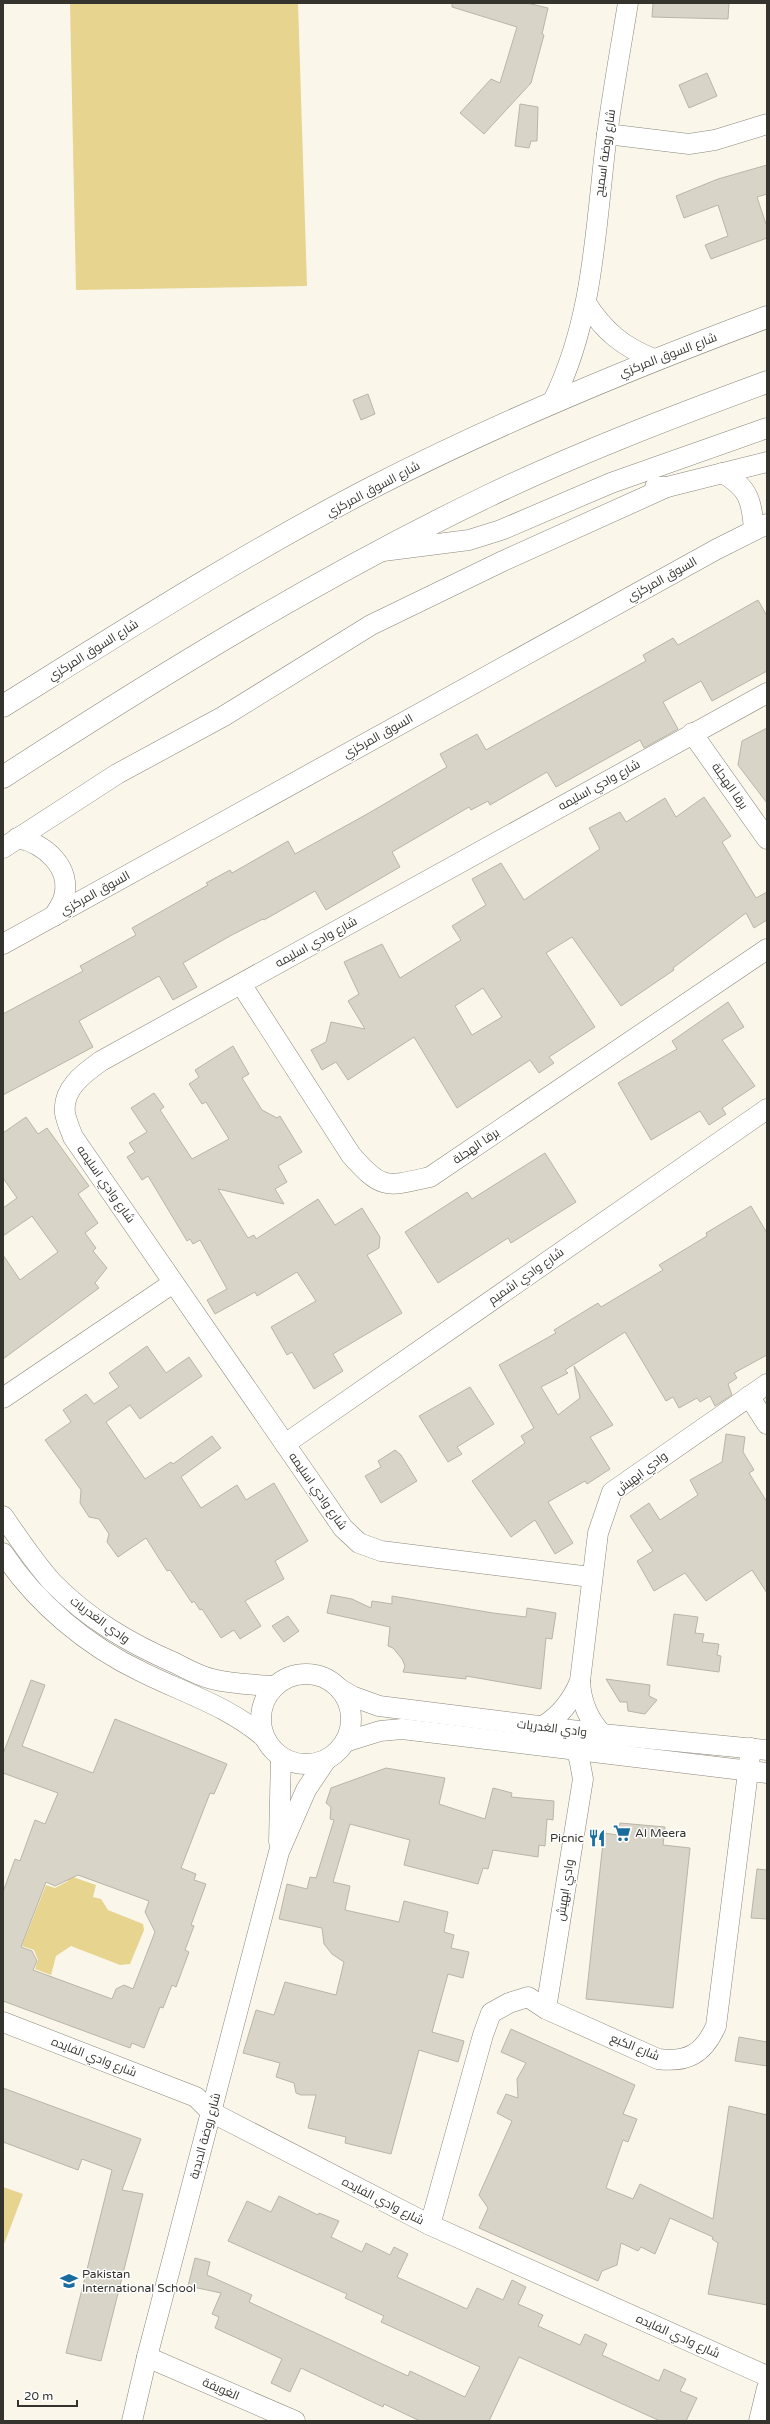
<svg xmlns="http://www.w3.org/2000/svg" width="770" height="2424" font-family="'Varela Round',Cairo,sans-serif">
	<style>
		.green { fill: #e7d48e }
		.building { fill: #d8d4c7; stroke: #b9b5a9; fill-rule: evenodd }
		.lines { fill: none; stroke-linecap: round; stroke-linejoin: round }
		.street-casing { stroke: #8a877b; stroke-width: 21 }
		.secondary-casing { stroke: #8a877b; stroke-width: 23 }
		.street { stroke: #fff; stroke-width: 20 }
		.secondary { stroke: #fff; stroke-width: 22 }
		.labels { text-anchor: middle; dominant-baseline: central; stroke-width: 3; stroke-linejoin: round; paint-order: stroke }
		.street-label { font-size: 12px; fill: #34332e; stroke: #fff }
		.poi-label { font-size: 12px; fill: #34332e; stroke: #fff; text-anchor: start }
	</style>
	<rect width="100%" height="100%" fill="#faf6e9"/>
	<g class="green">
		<path d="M70 3H298L307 286 76 290Z"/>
		<path d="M70 1876 96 1885 93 1897 101 1899 108 1910 143 1924 144 1930 130 1964 120 1965 71 1946 56 1956 51 1975 35 1969 38 1960 34 1950 22 1946 46 1885 55 1888 68 1881Z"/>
		<path d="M3 2187 23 2194 3 2247Z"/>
	</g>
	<g class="building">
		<path d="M452 3H527L548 8 542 34 544 35 531 83 484 134 460 113 491 79 500 83 517 27 452 7Z"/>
		<path d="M653 3H729L728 19 652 17Z"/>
		<path d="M707 73 717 96 689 108 679 85Z"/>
		<path d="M520 104 538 107 537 141H531L529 148 515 146Z"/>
		<path d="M767 165V194L757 197 767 227V238L711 259 705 245 728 236 718 205 684 218 676 196 718 179Z"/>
		<path d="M368 394 375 414 361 420 353 400Z"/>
		<path d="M758 600 767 616V671L712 701 701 681 663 702 678 729 644 748 640 740 556 787 547 772 490 805 488 801 471 810 469 807 392 852 400 867 326 910 315 891 264 920 263 919 230 936 183 963 197 987 173 1000 159 976 79 1021 93 1047 3 1095V1014L83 971 80 966 136 935 132 928 208 885 206 883 230 870 232 873 288 841 295 854 369 813 447 767 440 754 477 734 486 750 646 661 643 655 673 638 678 645Z"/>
		<path d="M767 728V803L738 765 742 741Z"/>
		<path d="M704 797 731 836 722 842 756 898 767 892V920L754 928 746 913 673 968 674 970 621 1006 572 937 546 953 595 1027 549 1057 554 1063 539 1073 530 1060 457 1108 414 1037 348 1080 336 1062 322 1070 311 1050 326 1042 331 1022 365 1029 348 1001 359 994 344 962 382 944 400 978 461 940 452 926 486 905 472 879 501 863 524 900 600 849 589 828 620 812 626 822 665 798 676 817ZM483 988 502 1017 472 1035 455 1006Z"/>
		<path d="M728 1002 744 1027 722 1040 755 1086 722 1108 726 1114 709 1125 700 1111 651 1140 618 1083 677 1049 672 1041Z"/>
		<path d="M233 1046 249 1074 242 1078 262 1110 277 1118 280 1116 302 1152 278 1166 287 1182 275 1189 284 1204 218 1189 248 1238 254 1235 256 1239 318 1199 335 1225 362 1208 380 1237 379 1248 367 1255 402 1313 333 1354 343 1371 314 1389 292 1352 287 1355 271 1327 316 1301 297 1272 257 1296 255 1292 215 1314 207 1300 227 1289 200 1240 193 1244 190 1239 187 1241 148 1176 142 1180 127 1157 135 1152 129 1143 147 1132 131 1108 154 1093 164 1107 160 1110 192 1159 229 1139 206 1102 202 1104 189 1084 199 1077 195 1070Z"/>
		<path d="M26 1117 38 1134 47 1128 89 1186 78 1194 98 1223 85 1233 96 1248 93 1251 107 1268 95 1283 99 1288 3 1359V1255L20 1280 58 1252 32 1216 3 1236V1208L17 1198 3 1178V1133Z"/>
		<path d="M545 1153 576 1202 511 1243 508 1238 438 1283 405 1232 467 1192 472 1199Z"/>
		<path d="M751 1206 767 1233V1355L734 1373 737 1378 728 1384 732 1395 715 1406 710 1396 700 1402 697 1398 679 1408 673 1397 666 1401 625 1332 565 1370 568 1373 541 1387 558 1415 580 1398 574 1366 613 1425 590 1437 610 1469 587 1484 585 1481 548 1502 573 1543 555 1554 535 1520 511 1537 472 1481 525 1443 521 1436 534 1428 499 1365 556 1333 554 1330 598 1303 601 1307 663 1270 659 1265 707 1236 706 1233Z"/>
		<path d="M147 1346 166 1373 189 1357 202 1376 140 1419 130 1405 106 1422 145 1479 171 1462 173 1464 212 1436 221 1448 181 1477 201 1508 237 1485 246 1500 274 1483 308 1541 275 1561 284 1579 245 1601 261 1626 240 1639 234 1630 221 1638 202 1609 200 1610 194 1601 192 1603 170 1570 167 1571 146 1538 118 1557 107 1542 109 1534 99 1519 89 1517 80 1503 81 1490 45 1440 71 1422 63 1410 86 1394 94 1404 119 1387 109 1373Z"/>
		<path d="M470 1387 494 1424 457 1447 462 1454 448 1462 419 1416Z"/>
		<path d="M726 1434 745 1437 743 1452 754 1470 749 1473 767 1502V1593L752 1570 706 1601 685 1573 654 1591 637 1561 653 1551 630 1516 649 1503 660 1520 698 1495 690 1480 722 1462Z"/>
		<path d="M395 1450 401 1455 417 1481 381 1503 365 1476 381 1467 378 1461Z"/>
		<path d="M331 1595 352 1599 371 1608 372 1601 392 1604V1596L493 1613 526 1617 527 1608 556 1613 552 1639 546 1638 541 1689 466 1676V1679L403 1672 405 1666 402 1659 393 1648 388 1646 390 1627 327 1613Z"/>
		<path d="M674 1614 698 1617 695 1633 704 1634 702 1642 719 1644 717 1655 721 1656 719 1672 667 1665Z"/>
		<path d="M288 1616 299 1631 284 1642 272 1626Z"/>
		<path d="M606 1679 650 1685 649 1696 657 1700 645 1714 628 1711 627 1702H620Z"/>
		<path d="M31 1680 45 1685 22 1746 93 1773 115 1719 227 1764 214 1794 210 1793 181 1868 196 1874 194 1880 206 1884 191 1925 194 1926 185 1950 189 1952 176 1987 172 1985 163 2008 160 2007 144 2048 132 2043 130 2048 3 2001V1892L15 1859 20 1861 35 1820 45 1824 58 1793 3 1773V1754ZM78 1875 149 1901 145 1912 155 1932 133 1989 124 1985 116 1989 112 1999 33 1970 37 1961 32 1951 21 1947 46 1882 55 1886Z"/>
		<path d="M386 1768 445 1778 439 1804 485 1819 493 1788 512 1793 511 1797 554 1801 553 1820 547 1819 545 1846 539 1845 538 1857 493 1850 488 1869 483 1868 478 1884 404 1865 410 1840 350 1824 333 1882 350 1886 345 1910 399 1922 404 1901 448 1912 444 1932 454 1935 451 1948 469 1952 463 1978 448 1974 432 2032 464 2041 458 2062 419 2050 391 2154 345 2143 346 2137 308 2128 316 2095H301L296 2093 294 2083 276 2077 280 2063 243 2053 256 2010 274 2015 285 1982 336 1995 344 1962 332 1954 324 1944 322 1928 279 1919 287 1884 307 1889 310 1877 316 1878 334 1820 330 1819 331 1807 326 1803 331 1788Z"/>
		<path d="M620 1823 665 1827 663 1845 690 1848 673 2008 586 1999 604 1833 618 1835Z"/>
		<path d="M757 1869 767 1870V1919L751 1918Z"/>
		<path d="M511 2029 635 2085 623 2114 637 2119 628 2142 623 2140 606 2188 633 2199 640 2184 713 2219 729 2106 767 2115V2305L708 2294 718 2243 712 2239 713 2237 670 2218 655 2254 641 2247 638 2251 621 2243 617 2265 602 2271 598 2281 479 2228 488 2208 479 2195 512 2121 497 2113 506 2094 518 2098 517 2079 526 2063 501 2052Z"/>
		<path d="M739 2037 767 2042V2066L735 2061Z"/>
		<path d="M3 2088 141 2139 122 2190 143 2194 101 2361 66 2353 112 2170 82 2159 78 2170 3 2142Z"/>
		<path d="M279 2196 318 2215 319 2213 339 2221 331 2237 362 2252 366 2243 390 2255 394 2247 408 2254 397 2277 467 2309 477 2288 503 2300 512 2280 526 2287 518 2304 543 2315 538 2326 580 2345 585 2334 607 2344 602 2355 659 2381 664 2369 686 2379 680 2391 697 2398 686 2421H660L519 2357 489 2421H420L384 2404 383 2407 301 2368 290 2392 271 2383 282 2359 215 2328 219 2317 212 2314 221 2293 188 2286 195 2258 210 2262 207 2275 252 2295 249 2302 408 2376 410 2371 465 2397 480 2367 381 2322 384 2316 345 2298 347 2294 228 2241 247 2201 271 2212Z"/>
	</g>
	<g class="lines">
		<g class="street-casing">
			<g id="street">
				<path d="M607 134 689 144 715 140 767 124"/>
				<path d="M586 303C604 331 623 347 654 359"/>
				<path d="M553 401C592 322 595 237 605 150 611 101 620 52 628 3"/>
				<path d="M722 473C749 487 752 502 754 530"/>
				<path d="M655 487H667L767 462"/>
				<path d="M383 551 469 540 501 530 611 483 767 428"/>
				<path d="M692 733 767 839"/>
				<path d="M17 838C44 843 74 868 63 900 61 905 57 911 54 916"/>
				<path d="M3 848 117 774 224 716 371 625 503 561 667 487"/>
				<path d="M3 944 717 549 767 524"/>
				<path d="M241 984 351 1155C382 1190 386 1187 430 1177L767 949"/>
				<path d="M749 1396 767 1424"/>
				<path d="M3 1398 173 1283"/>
				<path d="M285 1444 767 1109"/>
				<path d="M3 1516C19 1539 34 1562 52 1582 88 1619 129 1643 175 1663 187 1669 199 1676 212 1679 232 1684 254 1685 275 1686"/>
				<path d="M3 1553C36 1603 87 1646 142 1672 184 1693 228 1706 264 1737"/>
				<path d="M591 1577 381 1551 359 1543 343 1528 73 1137C70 1129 66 1120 65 1113 62 1089 84 1073 101 1061L767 693"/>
				<circle cx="306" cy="1719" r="45"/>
				<path d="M340 1689 354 1697 379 1706 602 1734 767 1750"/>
				<path d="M543 1726C561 1715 572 1701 580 1681"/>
				<path d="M602 1734C588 1719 581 1702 580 1681L598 1533 612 1492 767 1384"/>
				<path d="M345 1742 380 1731 402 1729 767 1773"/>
				<path d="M279 1842 281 1757"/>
				<path d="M546 2009 583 1779 579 1758 574 1748"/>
				<path d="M3 2022 196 2097 211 2112 430 2225 767 2376"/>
				<path d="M430 2225 483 2035 491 2013 509 2003 528 1997 546 2009 658 2059C688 2063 704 2053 716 2026L751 1748"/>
				<path d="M147 2357 295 2421"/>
				<path d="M132 2421 147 2357 279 1852 306 1790 326 1760"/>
				<path d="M759 2421 767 2388"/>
			</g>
		</g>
		<g class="secondary-casing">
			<g id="secondary">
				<path d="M3 706C125 630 247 552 375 486 502 421 633 367 767 317"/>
				<path d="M3 777C159 676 318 578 486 497 578 453 672 417 767 382"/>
			</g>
		</g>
		<use href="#street" class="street"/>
		<use href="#secondary" class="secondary"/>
	</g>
	<defs>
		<g id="supermarket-bare" transform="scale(1.38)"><path d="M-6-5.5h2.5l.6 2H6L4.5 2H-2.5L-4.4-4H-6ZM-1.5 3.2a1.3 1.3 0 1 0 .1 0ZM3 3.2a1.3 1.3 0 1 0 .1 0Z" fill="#196d9e" stroke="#fff" stroke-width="2.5" paint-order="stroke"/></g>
		<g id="restaurant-bare" transform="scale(1.38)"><path d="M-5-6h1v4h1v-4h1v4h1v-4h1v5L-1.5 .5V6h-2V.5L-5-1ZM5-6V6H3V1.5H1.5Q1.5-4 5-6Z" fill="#196d9e" stroke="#fff" stroke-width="2.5" paint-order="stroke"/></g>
		<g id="school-bare" transform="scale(1.38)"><path d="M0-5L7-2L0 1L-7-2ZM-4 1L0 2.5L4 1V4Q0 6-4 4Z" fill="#196d9e" stroke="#fff" stroke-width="2.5" paint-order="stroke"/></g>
	</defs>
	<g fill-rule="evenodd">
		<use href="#supermarket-bare" x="622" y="1833"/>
		<use href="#restaurant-bare" x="597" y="1838"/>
		<use href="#school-bare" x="69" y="2281"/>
	</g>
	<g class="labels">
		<g class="street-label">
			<text transform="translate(605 153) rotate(-82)">شارع روضة اسميح</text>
			<text transform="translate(668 355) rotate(-21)">شارع السوق المركزي</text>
			<text transform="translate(373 489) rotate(-28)">شارع السوق المركزي</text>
			<text transform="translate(662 579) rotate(-29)">السوق المركزي</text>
			<text transform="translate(93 650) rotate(-32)">شارع السوق المركزي</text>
			<text transform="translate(378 736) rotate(-29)">السوق المركزي</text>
			<text transform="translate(599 785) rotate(-29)">شارع وادي اسليمه</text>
			<text transform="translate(730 786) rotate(55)">برقا الهجلة</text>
			<text transform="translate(95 893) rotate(-29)">السوق المركزي</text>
			<text transform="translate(316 942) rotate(-29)">شارع وادي اسليمه</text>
			<text transform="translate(476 1146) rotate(-34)">برقا الهجلة</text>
			<text transform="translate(106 1184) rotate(55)">شارع وادي اسليمه</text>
			<text transform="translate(526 1276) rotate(-35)">شارع وادي اشميم</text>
			<text transform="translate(641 1473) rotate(-37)">وادي ابهيش</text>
			<text transform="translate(318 1491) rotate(55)">شارع وادي اسليمه</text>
			<text transform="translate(100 1620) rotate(36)">وادي الغدريات</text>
			<text transform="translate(552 1728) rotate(7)">وادي الغدريات</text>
			<text transform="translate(565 1890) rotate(-81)">وادي ابهيش</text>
			<text transform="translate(635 2047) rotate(22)">شارع الكبع</text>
			<text transform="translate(94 2057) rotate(21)">شارع وادي الفايده</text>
			<text transform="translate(205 2136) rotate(-75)">شارع روضة الدبدبة</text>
			<text transform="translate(383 2201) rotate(27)">شارع وادي الفايده</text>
			<text transform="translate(678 2336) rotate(24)">شارع وادي الفايده</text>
			<text transform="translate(221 2389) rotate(23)">الغويفة</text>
		</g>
		<g class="poi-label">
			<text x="635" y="1833">Al Meera</text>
			<text x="584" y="1838" text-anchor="end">Picnic</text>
			<text x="82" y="2274">Pakistan<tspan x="82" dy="14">International School</tspan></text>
		</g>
	</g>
	<rect width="770" height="2424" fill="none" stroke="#34332e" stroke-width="8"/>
	<path d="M18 2400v6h59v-6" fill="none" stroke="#34332e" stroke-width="2"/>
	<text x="24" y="2400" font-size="12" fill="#34332e" stroke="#ffffff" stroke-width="3" paint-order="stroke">20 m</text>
</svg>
